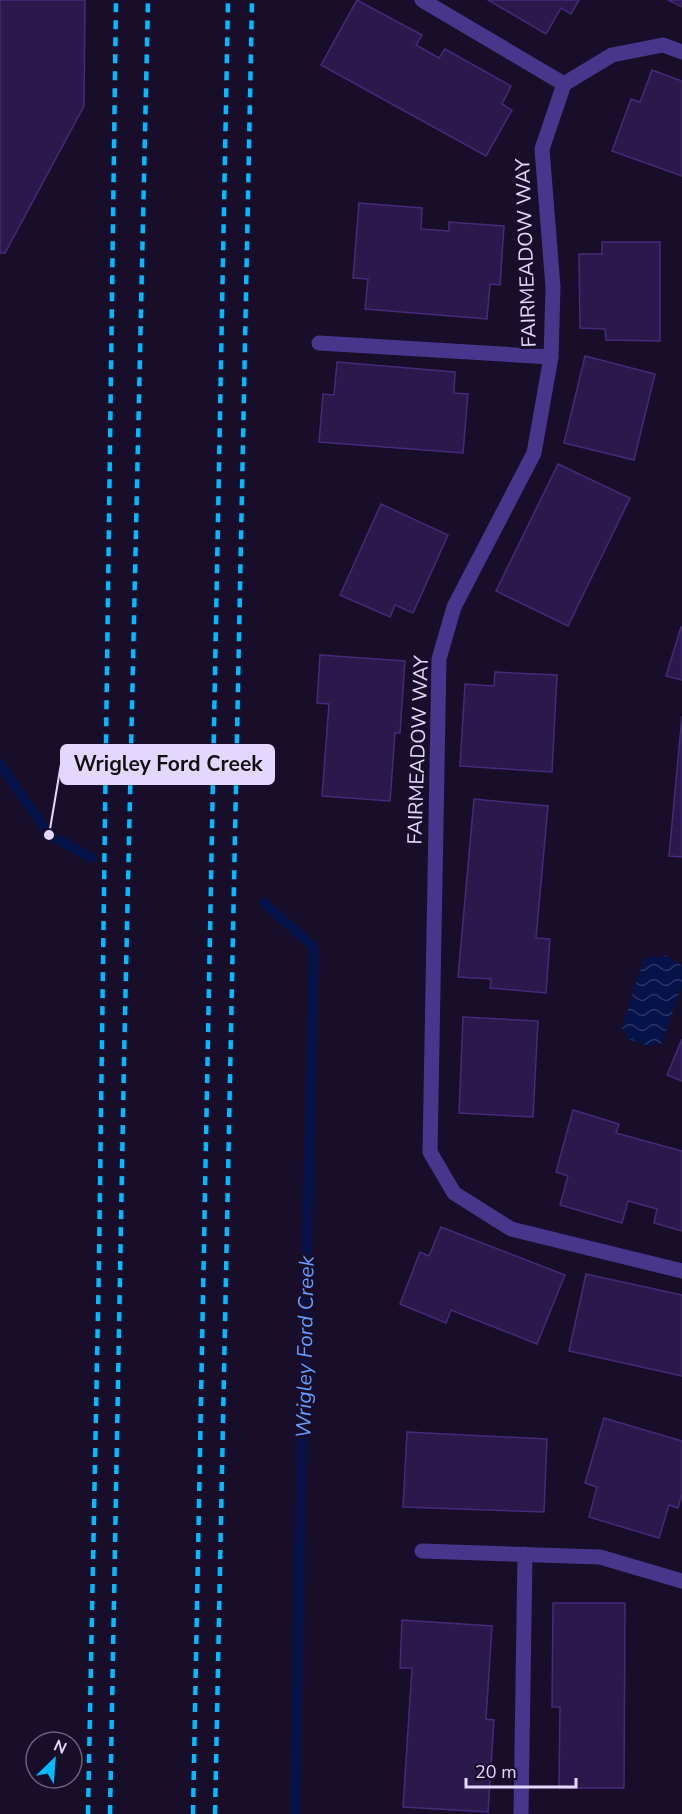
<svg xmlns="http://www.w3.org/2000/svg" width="682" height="1814" font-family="'Nunito Sans',sans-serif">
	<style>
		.water { fill: url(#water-waves) }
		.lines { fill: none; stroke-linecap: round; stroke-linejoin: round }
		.stream { stroke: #06134b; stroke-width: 10 }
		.building { fill: #2c194c; stroke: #47297a; stroke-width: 1.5 }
		.minor { stroke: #48368c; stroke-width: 15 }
		.rail { stroke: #03b9ff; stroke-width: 4.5; stroke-dasharray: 9 8; stroke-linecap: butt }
		.labels { text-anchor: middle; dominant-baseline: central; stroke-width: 6; stroke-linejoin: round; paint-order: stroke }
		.street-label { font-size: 20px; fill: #e3d7ff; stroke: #180e2a }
		.water-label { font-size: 21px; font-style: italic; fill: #659cff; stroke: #180e2a }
		.leader { fill: none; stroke: #e3d7ff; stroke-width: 2 }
		.callout-dot { fill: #e3d7ff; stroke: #180e2a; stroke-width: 2 }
		.callout { fill: #e3d7ff; stroke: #e3d7ff; stroke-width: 2 }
		.callout-label { font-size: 21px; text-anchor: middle; font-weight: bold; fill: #111 }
	</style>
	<defs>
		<pattern id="water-waves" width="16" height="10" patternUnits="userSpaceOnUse" patternTransform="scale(1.5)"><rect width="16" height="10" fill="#06134b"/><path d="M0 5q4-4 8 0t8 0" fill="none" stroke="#2a3566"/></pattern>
	</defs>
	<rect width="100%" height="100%" fill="#180e2a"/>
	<path class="water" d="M665 955C672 958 675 962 681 965L682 985 661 1044 656 1043 651 1047 626 1038V1031L622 1028 644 959 654 956 658 958Z"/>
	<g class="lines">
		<g class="stream">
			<path d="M0 764 49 835 92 858"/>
			<path d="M264 903 314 947 301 1483 295 1814"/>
		</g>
	</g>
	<g class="building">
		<path d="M0 0H85L84 106 5 253H0Z"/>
		<path d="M357 0 422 35 416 45 439 58 445 49 511 86 502 104 512 110 486 156 321 65Z"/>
		<path d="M488 0H579L571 14 561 8 546 34Z"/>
		<path d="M668 0H682V7Z"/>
		<path d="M652 70 682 81V176L612 151 631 99 640 102Z"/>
		<path d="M359 203 422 208 421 229 449 231V222L504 226 500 285 490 284 487 319 365 309 368 279 353 278Z"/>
		<path d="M602 242H660V341L606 340 605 329 580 328 579 254H602Z"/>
		<path d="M585 356 655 374 634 460 564 443Z"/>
		<path d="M337 362 455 372 454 393 468 394 463 453 319 442 323 394 334 395Z"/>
		<path d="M558 464 630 498 568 626 496 591Z"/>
		<path d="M381 504 448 535 413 613 395 605 390 617 340 595Z"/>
		<path d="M681 627 682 628V680L666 676Z"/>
		<path d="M320 655 405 661 400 733H395L390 801 322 796 329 704 317 703Z"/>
		<path d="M495 672 557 675 552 772 460 766 465 684 494 686Z"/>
		<path d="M682 716V857L669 856Z"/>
		<path d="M474 799 548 806 536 938 550 939 546 993 490 988 491 979 458 977Z"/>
		<path d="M463 1017 538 1021 533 1117 459 1113Z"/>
		<path d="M682 1039V1081L667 1075Z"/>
		<path d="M573 1110 619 1124 616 1133 682 1151V1231L654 1223 657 1209 628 1201 622 1223 560 1205 568 1176 556 1172Z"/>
		<path d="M441 1227 565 1275 537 1344 451 1310 446 1323 400 1304 420 1252 429 1256Z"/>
		<path d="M586 1274 682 1295V1376L569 1351Z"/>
		<path d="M604 1418 682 1441V1494L678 1508 669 1505 659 1538 589 1517 597 1487 585 1483Z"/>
		<path d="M407 1432 547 1439 544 1512 403 1507Z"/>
		<path d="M553 1603H625L624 1788H559L560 1707H552Z"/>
		<path d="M402 1620 492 1626 486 1719 494 1720 488 1812 403 1807 412 1668H400Z"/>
	</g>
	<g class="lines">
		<g class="minor">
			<path d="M422 0 564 84"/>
			<path d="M564 84 542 149 553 287 551 357 534 453 454 607 439 659 430 1152 454 1193 511 1229 682 1271"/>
			<path d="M564 84 612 55 663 45 682 52"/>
			<path d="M319 343 551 357"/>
			<path d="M422 1551 600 1557 682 1581"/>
			<path d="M521 1814 525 1554"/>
		</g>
		<g class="rail">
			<path d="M88 1814 99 1262 116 0"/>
			<path d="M110 1814 124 1060 148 0"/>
			<path d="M193 1814 228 0"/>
			<path d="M215 1814 252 0"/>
		</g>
	</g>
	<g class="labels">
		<g class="street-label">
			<text transform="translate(526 253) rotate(-92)">FAIRMEADOW WAY</text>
			<text transform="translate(418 750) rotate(-88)">FAIRMEADOW WAY</text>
		</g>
		<g class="water-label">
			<text transform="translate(305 1347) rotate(-89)">Wrigley Ford Creek</text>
		</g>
	</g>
	<path class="leader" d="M49 835L61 764"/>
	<circle class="callout-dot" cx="49" cy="835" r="6"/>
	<rect class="callout" x="61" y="745" width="213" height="39" rx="6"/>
	<g class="callout-label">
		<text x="168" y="771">Wrigley Ford Creek</text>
	</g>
	<g transform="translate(54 1760) rotate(25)"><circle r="28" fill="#180e2a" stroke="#695e7f" stroke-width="1.5"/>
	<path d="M0-4.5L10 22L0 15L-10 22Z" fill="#03b9ff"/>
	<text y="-9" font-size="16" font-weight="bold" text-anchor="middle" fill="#e3d7ff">N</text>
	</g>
	<path d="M466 1778v9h110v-9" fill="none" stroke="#e3d7ff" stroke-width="3"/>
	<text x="475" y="1778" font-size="18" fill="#e3d7ff" stroke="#180e2a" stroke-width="4.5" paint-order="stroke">20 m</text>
</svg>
